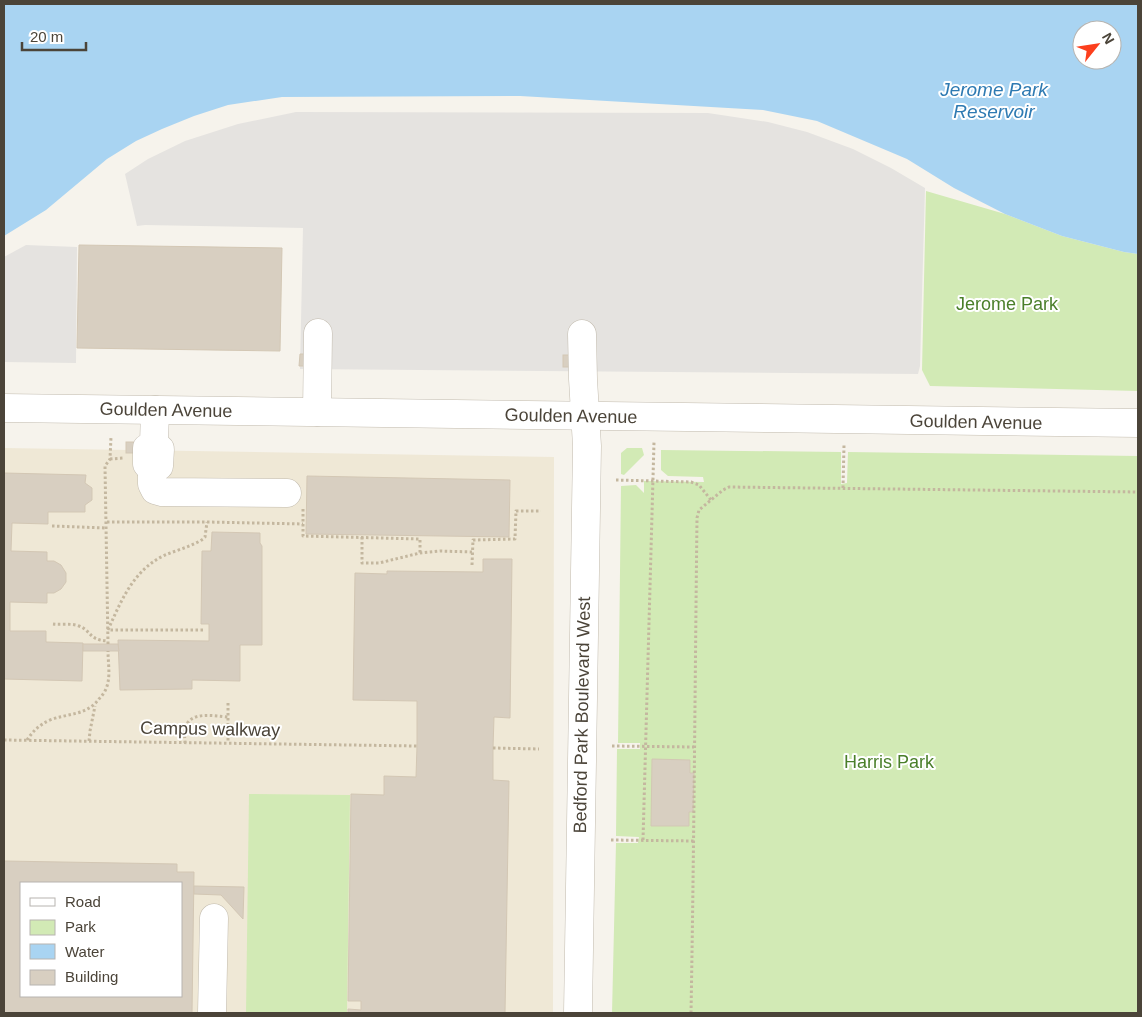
<svg xmlns="http://www.w3.org/2000/svg" width="1142" height="1017" font-family="Arial,sans-serif">
	<style>
		.education { fill: #efe8d6; fill-rule: evenodd }
		.green { fill: #d2eab5 }
		.parking { fill: #e5e3e0 }
		.water { fill: #a9d4f2; fill-rule: evenodd }
		.building { fill: #d8cfc1; stroke: #d3c7b4; fill-rule: evenodd }
		.lines { fill: none; stroke-linecap: round; stroke-linejoin: round }
		.minor-casing { stroke: #c2bbae; stroke-width: 29 }
		.path { stroke: #c4b79f; stroke-width: 3; stroke-dasharray: 2.5 2.5; stroke-linecap: butt }
		.minor { stroke: #fff; stroke-width: 28 }
		.labels { text-anchor: middle; dominant-baseline: central; stroke-width: 4; stroke-linejoin: round; paint-order: stroke }
		.park-label { font-size: 18px; fill: #4a7f2a; stroke: #fff }
		.street-label { font-size: 18px; fill: #4b4439; stroke: #fff }
		.water-label { font-size: 19px; font-style: italic; fill: #2e7ab2; stroke: #fff }
	</style>
	<rect width="100%" height="100%" fill="#f6f3ec"/>
	<path class="education" d="M4 448 554 457 553 1013H4ZM21 883H181V996H21Z"/>
	<g class="green">
		<path d="M926 191 1005 214 1062 236 1124 252 1138 254V391L930 386 922 370Z"/>
		<path d="M627 448H642L644 455 624 475 621 474V453Z"/>
		<path d="M661 450 841 452V484L847 483 848 452 1138 456V1013H612L616 843H638L639 837 616 836 617 749H640V743H618L621 486 636 485 644 493V481L704 482 703 477 668 476 661 470Z"/>
		<path d="M249 794 350 795 347 1013H246Z"/>
	</g>
	<g class="parking">
		<path d="M296 112 708 113 768 122 807 132 853 149 891 168 925 188 920 366 918 374 300 369 303 228 145 225 137 226 125 174 148 159 185 141 238 124Z"/>
		<path d="M26 245 77 247 76 363 4 362V257Z"/>
	</g>
	<path class="water" d="M4 4H1138V254L1124 252 1062 236 1005 214 954 188 907 159 817 121 763 110 520 96 282 97 228 105 194 116 162 129 136 141 107 159 46 210 4 236ZM1082 30H1112V60H1082Z"/>
	<g class="building">
		<path d="M79 245 282 248 280 351 77 348Z"/>
		<path d="M300 354H307L306 366H299Z"/>
		<rect x="563" y="355" width="7" height="12"/>
		<rect x="126" y="442" width="10" height="11"/>
		<path d="M4 473 86 475 85 483 92 488V500L85 505V512H48V524L12 523 11 551 47 552V561H54L61 565 66 573V582L61 589 54 593H47V603L10 602V631H46V642L83 643 82 681 4 679Z"/>
		<path d="M307 476 510 480 509 537 306 534Z"/>
		<path d="M212 532 260 533V543L262 546V645H240V681L192 680V689L120 690 118 640 209 641V624H201L202 551H211Z"/>
		<path d="M483 559H512L510 718 494 717 493 748V780L509 781 505 1013H348V1009L361 1010V1001H348L351 794 384 795V776L416 777 417 746V701L353 700 355 573 387 574V571L483 572Z"/>
		<path d="M83 644H118L119 651H83Z"/>
		<path d="M652 759 690 760V773H694L693 812H689V826H651Z"/>
		<path d="M4 861 177 864V872H194L192 1013H4ZM21 883H181V996H21Z"/>
		<path d="M194 886 244 887 243 919 221 895 194 894Z"/>
	</g>
	<g class="lines">
		<g class="minor-casing">
			<g id="minor">
				<path d="M4 408 1138 423"/>
				<path d="M317 412 318 333"/>
				<path d="M154 444 147 448V464L152 470 159 466 160 449 154 444 155 410"/>
				<path d="M152 470V484L155 490 162 492 287 493"/>
				<path d="M212 1013 214 918"/>
				<path d="M578 1013 587 446 583 379 582 334"/>
			</g>
		</g>
		<g class="path">
			<path d="M110 459 124 458"/>
			<path d="M616 480 691 482 699 485 711 500"/>
			<path d="M843 488 844 445"/>
			<path d="M303 509V536L420 539V553"/>
			<path d="M107 522H207L303 524"/>
			<path d="M52 526 106 528"/>
			<path d="M362 537V563H379L420 553 440 551 472 552"/>
			<path d="M472 565 473 540 515 539 516 511H541"/>
			<path d="M53 624C61 625 71 623 79 626 92 631 88 640 108 641"/>
			<path d="M203 630H108C121 601 133 571 163 556 176 550 191 547 203 539L205 537 207 522"/>
			<path d="M108 644 105 466 110 459 111 437"/>
			<path d="M228 703V743"/>
			<path d="M4 740 417 746"/>
			<path d="M27 740C33 731 39 725 50 720 68 713 86 716 99 699 103 695 107 689 108 682 110 673 108 661 108 651"/>
			<path d="M89 741 90 731 95 706"/>
			<path d="M185 743C185 739 184 734 185 730 188 710 214 716 228 717"/>
			<path d="M612 746 694 747"/>
			<path d="M493 748 539 749"/>
			<path d="M611 840 694 841"/>
			<path d="M643 840 654 442"/>
			<path d="M691 1013C694 848 695 683 697 518L699 510 723 490 729 487 1138 492"/>
		</g>
		<use href="#minor" class="minor"/>
	</g>
	<g class="labels">
		<g class="park-label">
			<text x="1007" y="304">Jerome Park</text>
			<text x="889" y="762">Harris Park</text>
		</g>
		<g class="street-label">
			<text transform="translate(166 410) rotate(1)">Goulden Avenue</text>
			<text transform="translate(571 416) rotate(1)">Goulden Avenue</text>
			<text transform="translate(976 422) rotate(1)">Goulden Avenue</text>
			<text transform="translate(582 715) rotate(-89)">Bedford Park Boulevard West</text>
			<text transform="translate(210 729) rotate(1)">Campus walkway</text>
		</g>
		<g class="water-label">
			<text x="994" y="89">Jerome Park<tspan x="994" dy="22">Reservoir</tspan></text>
		</g>
	</g>
	<rect width="1142" height="1017" fill="none" stroke="#4b4439" stroke-width="10"/>
	<rect x="20" y="882" width="162" height="115" fill="#ffffff" stroke="#b7b4b0"/>
	<rect x="30" y="898" width="25" height="8" fill="#ffffff" stroke="#b7b4b0"/>
	<text x="65" y="907" font-size="15" fill="#4b4439">Road</text>
	<rect x="30" y="920" width="25" height="15" fill="#d2eab5" stroke="#b7b4b0"/>
	<text x="65" y="932" font-size="15" fill="#4b4439">Park</text>
	<rect x="30" y="944" width="25" height="15" fill="#a9d4f2" stroke="#b7b4b0"/>
	<text x="65" y="957" font-size="15" fill="#4b4439">Water</text>
	<rect x="30" y="970" width="25" height="15" fill="#d8cfc1" stroke="#b7b4b0"/>
	<text x="65" y="982" font-size="15" fill="#4b4439">Building</text>
	<g transform="translate(1097 45) rotate(60)"><circle r="24" fill="#ffffff" stroke="#b7b4b0"/>
	<path d="M0-4L9 19L0 12L-9 19Z" fill="#fc3f1d"/>
	<text y="-8" font-size="14" font-weight="bold" text-anchor="middle" fill="#4b4439">N</text>
	</g>
	<path d="M22 42v8h64v-8" fill="none" stroke="#4b4439" stroke-width="2.5"/>
	<text x="30" y="42" font-size="15" fill="#4b4439" stroke="#ffffff" stroke-width="4" paint-order="stroke">20 m</text>
</svg>
